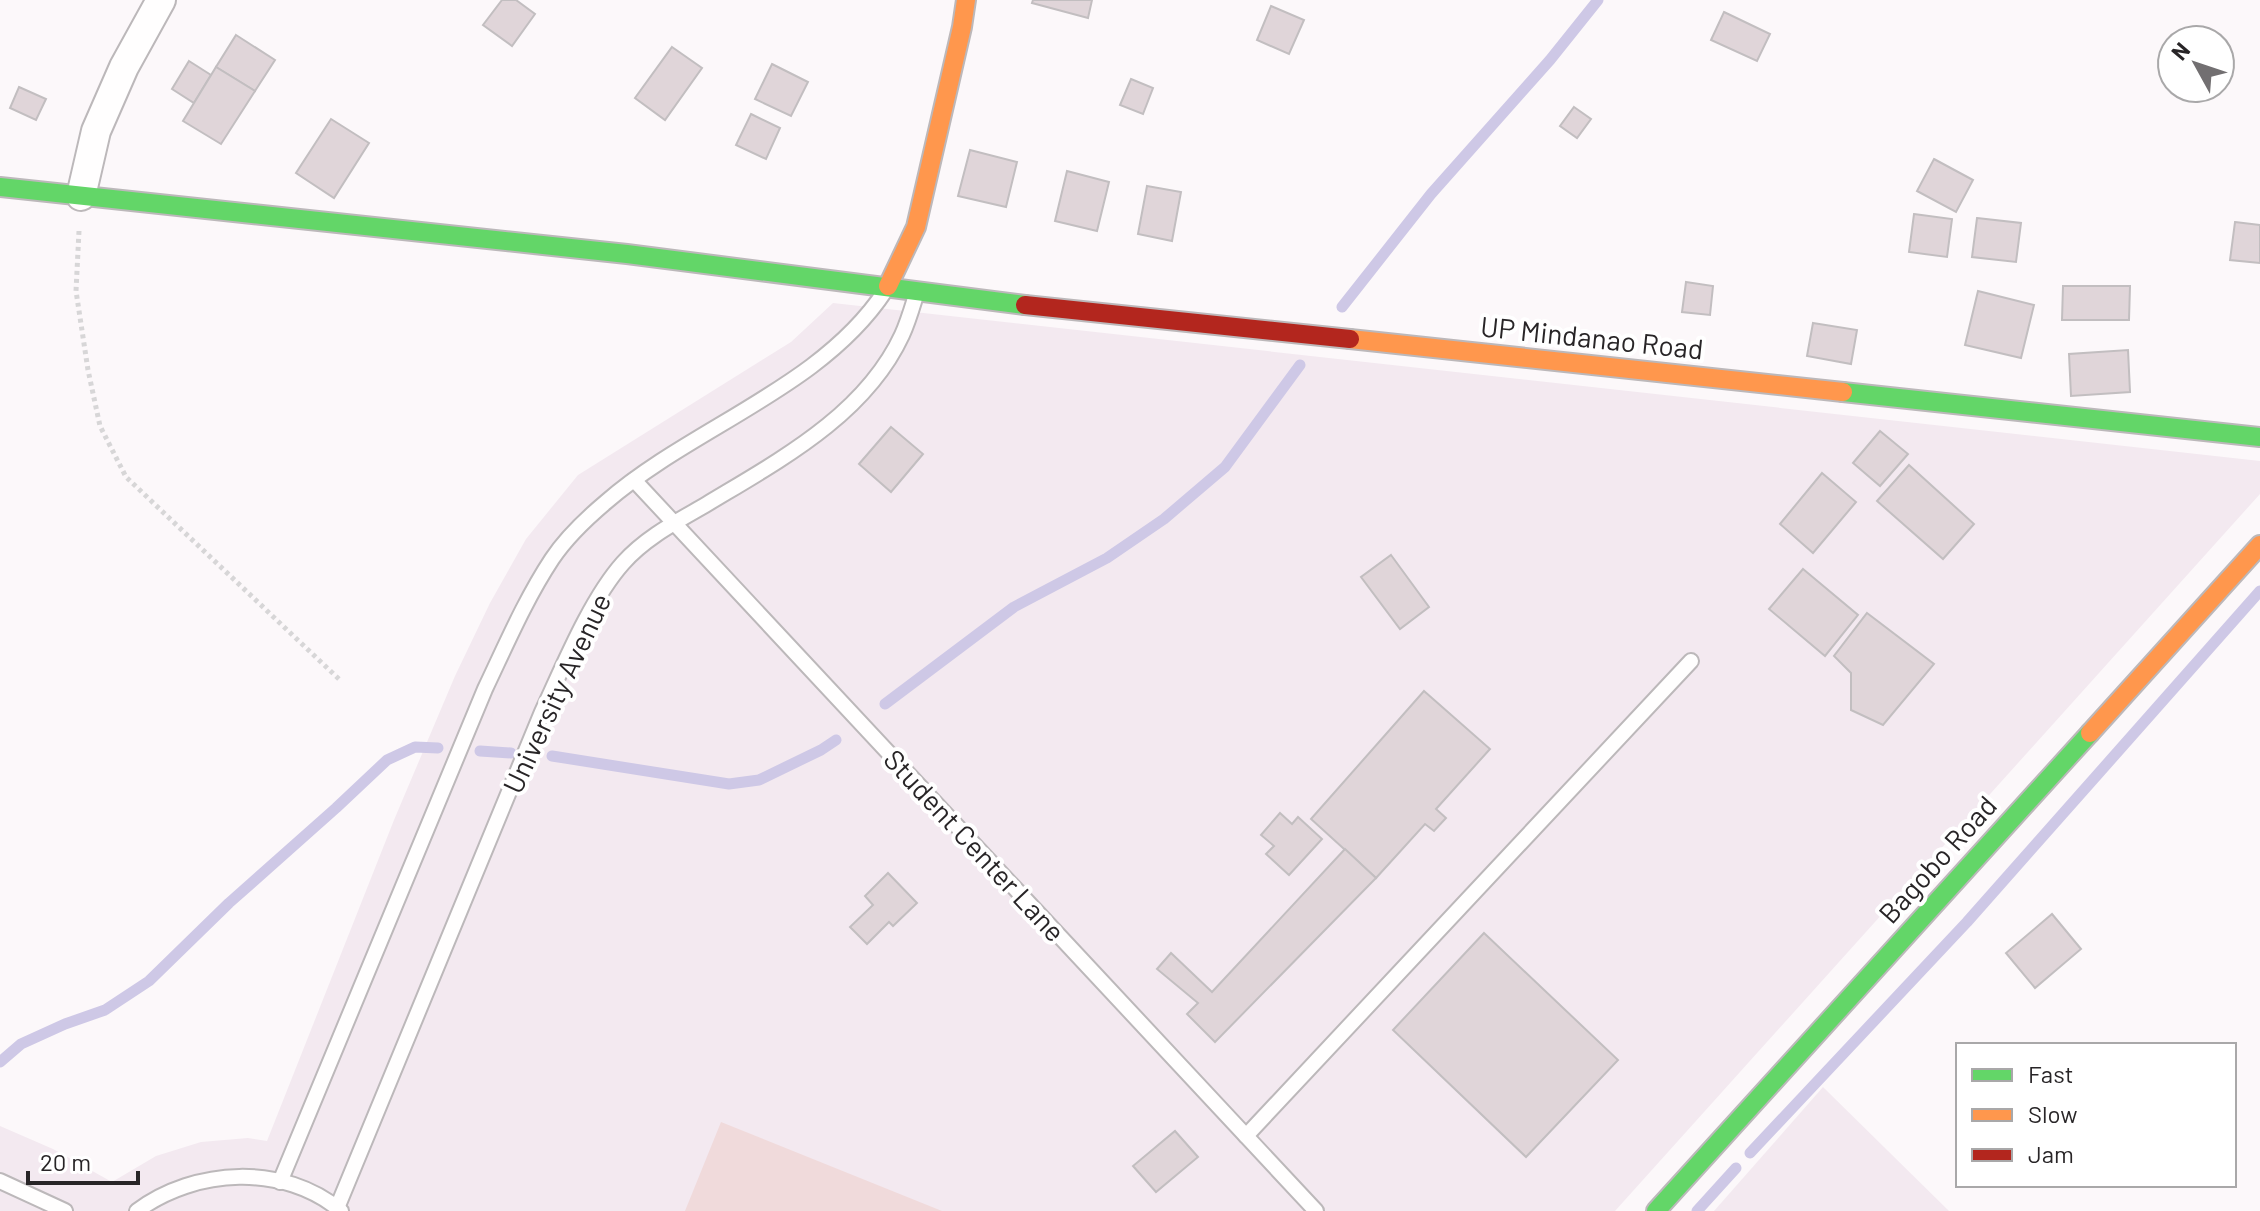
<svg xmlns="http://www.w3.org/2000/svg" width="2260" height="1211" font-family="Barlow,sans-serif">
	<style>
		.built { fill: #f3e9f0 }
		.green { fill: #f0dadb }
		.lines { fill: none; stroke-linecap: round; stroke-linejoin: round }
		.stream { stroke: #cec8e6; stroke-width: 11 }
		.building { fill: #e0d5d9; stroke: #c2bec0; stroke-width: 2 }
		.lane-casing { stroke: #bcb8ba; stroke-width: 18 }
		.street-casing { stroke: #bcb8ba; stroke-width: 32 }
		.fast-casing { stroke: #bcb8ba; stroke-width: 22 }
		.slow-casing { stroke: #bcb8ba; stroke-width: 22 }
		.jam-casing { stroke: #bcb8ba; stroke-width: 22 }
		.path { stroke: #d7d6d7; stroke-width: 5; stroke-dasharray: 4 4; stroke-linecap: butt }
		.lane { stroke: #fffefe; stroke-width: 14 }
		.street { stroke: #fffefe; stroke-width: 28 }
		.fast { stroke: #63d668; stroke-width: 18 }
		.slow { stroke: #ff974d; stroke-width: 18 }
		.jam { stroke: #b3261e; stroke-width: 18 }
		.labels { text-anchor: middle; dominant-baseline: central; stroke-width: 8; stroke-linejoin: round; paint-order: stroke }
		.street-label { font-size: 28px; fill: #282527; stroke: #fff }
	</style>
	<rect width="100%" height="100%" fill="#fcf8fa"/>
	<g class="built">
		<path d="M833 303 2260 461V494L1615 1211H0V1126L53 1149 112 1182 156 1156 201 1142 248 1138 267 1141 394 820 455 676 490 603 526 539 578 475 791 342Z"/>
		<path d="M1823 1087 1949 1211H1714Z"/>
	</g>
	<path class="green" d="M721 1122 942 1211H685Z"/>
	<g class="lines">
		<g class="stream">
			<path d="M1342 307 1431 194 1550 60 1598 0"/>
			<path d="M885 704 1014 607 1107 558 1164 519 1225 467 1300 365"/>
			<path d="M480 751 511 753"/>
			<path d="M552 756 729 784 759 780 821 750 836 740"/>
			<path d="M0 1062 21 1044 65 1024 105 1010 149 981 229 903 336 808 387 760 415 747 438 748"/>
			<path d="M1750 1153 1967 922 2260 591"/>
			<path d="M1697 1211 1736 1168"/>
		</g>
	</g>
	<g class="building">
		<path d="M502 0H516L535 14 512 46 483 25Z"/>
		<path d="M1033 0H1092L1088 18 1032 3Z"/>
		<path d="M1271 6 1304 20 1289 54 1257 40Z"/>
		<path d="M1724 12 1770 34 1757 61 1711 40Z"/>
		<path d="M236 35 275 60 255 91 216 67Z"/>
		<path d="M672 47 702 68 665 120 635 98Z"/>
		<path d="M189 61 211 75 194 103 172 89Z"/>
		<path d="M772 64 808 82 791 116 755 99Z"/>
		<path d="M216 67 255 91 221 144 183 121Z"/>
		<path d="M1131 79 1153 88 1143 114 1120 105Z"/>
		<path d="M19 87 46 99 36 120 10 108Z"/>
		<path d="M1574 107 1591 119 1577 138 1560 126Z"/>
		<path d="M751 114 780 128 766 159 736 145Z"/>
		<path d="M331 119 369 143 334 198 296 173Z"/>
		<path d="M970 150 1017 162 1006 207 958 196Z"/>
		<path d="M1934 159 1973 180 1956 212 1917 191Z"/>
		<path d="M1067 171 1109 182 1097 231 1055 221Z"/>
		<path d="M1147 186 1181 192 1172 241 1138 234Z"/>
		<path d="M1914 214 1952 219 1947 257 1909 252Z"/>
		<path d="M1977 218 2021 223 2016 262 1972 257Z"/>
		<path d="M2235 222 2260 225V263L2230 260Z"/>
		<path d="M1686 282 1713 286 1710 315 1682 312Z"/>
		<path d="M2063 286H2130L2129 320H2062Z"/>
		<path d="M1978 291 2034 305 2021 358 1965 345Z"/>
		<path d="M1813 323 1857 330 1851 364 1807 356Z"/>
		<path d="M2128 350 2130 392 2071 396 2069 354Z"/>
		<path d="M891 427 923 454 891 492 859 464Z"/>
		<path d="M1880 431 1908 454 1880 486 1853 463Z"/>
		<path d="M1909 465 1974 524 1943 559 1877 501Z"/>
		<path d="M1822 473 1856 502 1813 553 1780 524Z"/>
		<path d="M1391 555 1429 607 1400 629 1361 577Z"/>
		<path d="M1803 569 1858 615 1825 656 1769 609Z"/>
		<path d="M1867 613 1934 664 1883 725 1851 710V673L1834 656Z"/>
		<path d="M1424 691 1490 749 1436 809 1446 818 1434 831 1425 824 1376 878 1311 819Z"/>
		<path d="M1280 813 1292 824 1298 817 1322 839 1289 875 1266 854 1274 846 1261 835Z"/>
		<path d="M1345 849 1376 878 1215 1042 1187 1014 1198 1003 1157 969 1171 953 1212 992Z"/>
		<path d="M888 873 917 903 893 926 889 922 867 944 850 927 873 905 865 896Z"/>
		<path d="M2052 914 2081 949 2035 988 2006 953Z"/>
		<path d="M1484 933 1618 1060 1526 1157 1393 1030Z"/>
		<path d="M1175 1131 1198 1157 1156 1192 1133 1166Z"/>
	</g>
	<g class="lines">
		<g class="lane-casing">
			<g id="lane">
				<path d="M634 480 1316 1211"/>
				<path d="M1246 1136 1691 661"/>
				<path d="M0 1181 65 1211"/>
				<path d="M280 1182 485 689C506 645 525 600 552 559 566 538 587 518 606 502 692 427 821 388 885 291"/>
				<path d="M337 1208 542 712C563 667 590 600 623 563 646 537 678 521 707 504 780 460 865 415 902 335 908 322 912 308 916 295"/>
				<path d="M137 1211C195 1168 284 1163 341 1211"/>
			</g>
		</g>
		<g class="street-casing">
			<path id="street" d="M81 196 96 131 124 67 161 0"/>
		</g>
		<g class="fast-casing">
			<g id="fast">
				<path d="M0 187 627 254 1025 305"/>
				<path d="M1843 392 2260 437"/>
				<path d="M1656 1211 2090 733"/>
			</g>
		</g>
		<g class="slow-casing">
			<g id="slow">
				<path d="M888 286 916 227 962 27 966 0"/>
				<path d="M1350 339 1843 392"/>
				<path d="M2090 733 2260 545"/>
			</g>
		</g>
		<g class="jam-casing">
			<path id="jam" d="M1025 305 1350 339"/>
		</g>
		<path class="path" d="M79 231 76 291 88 370 100 426 126 477 341 681"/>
		<use href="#lane" class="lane"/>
		<use href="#street" class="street"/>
		<use href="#fast" class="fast"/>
		<use href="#slow" class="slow"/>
		<use href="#jam" class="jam"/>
	</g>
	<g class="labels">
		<g class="street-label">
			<text transform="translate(1592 337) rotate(6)">UP Mindanao Road</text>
			<text transform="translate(556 693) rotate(-65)">University Avenue</text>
			<text transform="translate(975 845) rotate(47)">Student Center Lane</text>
			<text transform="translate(1937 859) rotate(-48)">Bagobo Road</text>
		</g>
	</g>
	<rect x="1956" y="1043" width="280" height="144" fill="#ffffff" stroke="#a9a8a9" stroke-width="2"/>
	<rect x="1972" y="1069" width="40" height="12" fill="#63d668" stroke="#a9a8a9" stroke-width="2"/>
	<text x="2028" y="1083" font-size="24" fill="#282527">Fast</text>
	<rect x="1972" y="1109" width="40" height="12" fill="#ff974d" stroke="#a9a8a9" stroke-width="2"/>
	<text x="2028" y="1123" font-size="24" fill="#282527">Slow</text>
	<rect x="1972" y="1149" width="40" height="12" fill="#b3261e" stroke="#a9a8a9" stroke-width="2"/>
	<text x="2028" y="1163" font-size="24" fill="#282527">Jam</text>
	<g transform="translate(2196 64) rotate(310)"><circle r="38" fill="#ffffff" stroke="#a9a8a9" stroke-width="2"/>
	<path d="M0-6L14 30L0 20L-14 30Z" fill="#726f71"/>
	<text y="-12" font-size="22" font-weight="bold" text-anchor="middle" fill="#282527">N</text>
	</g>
	<path d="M28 1171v12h110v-12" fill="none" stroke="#282527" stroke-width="4"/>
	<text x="40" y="1171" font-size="24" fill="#282527" stroke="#ffffff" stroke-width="6" paint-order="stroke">20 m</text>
</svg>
